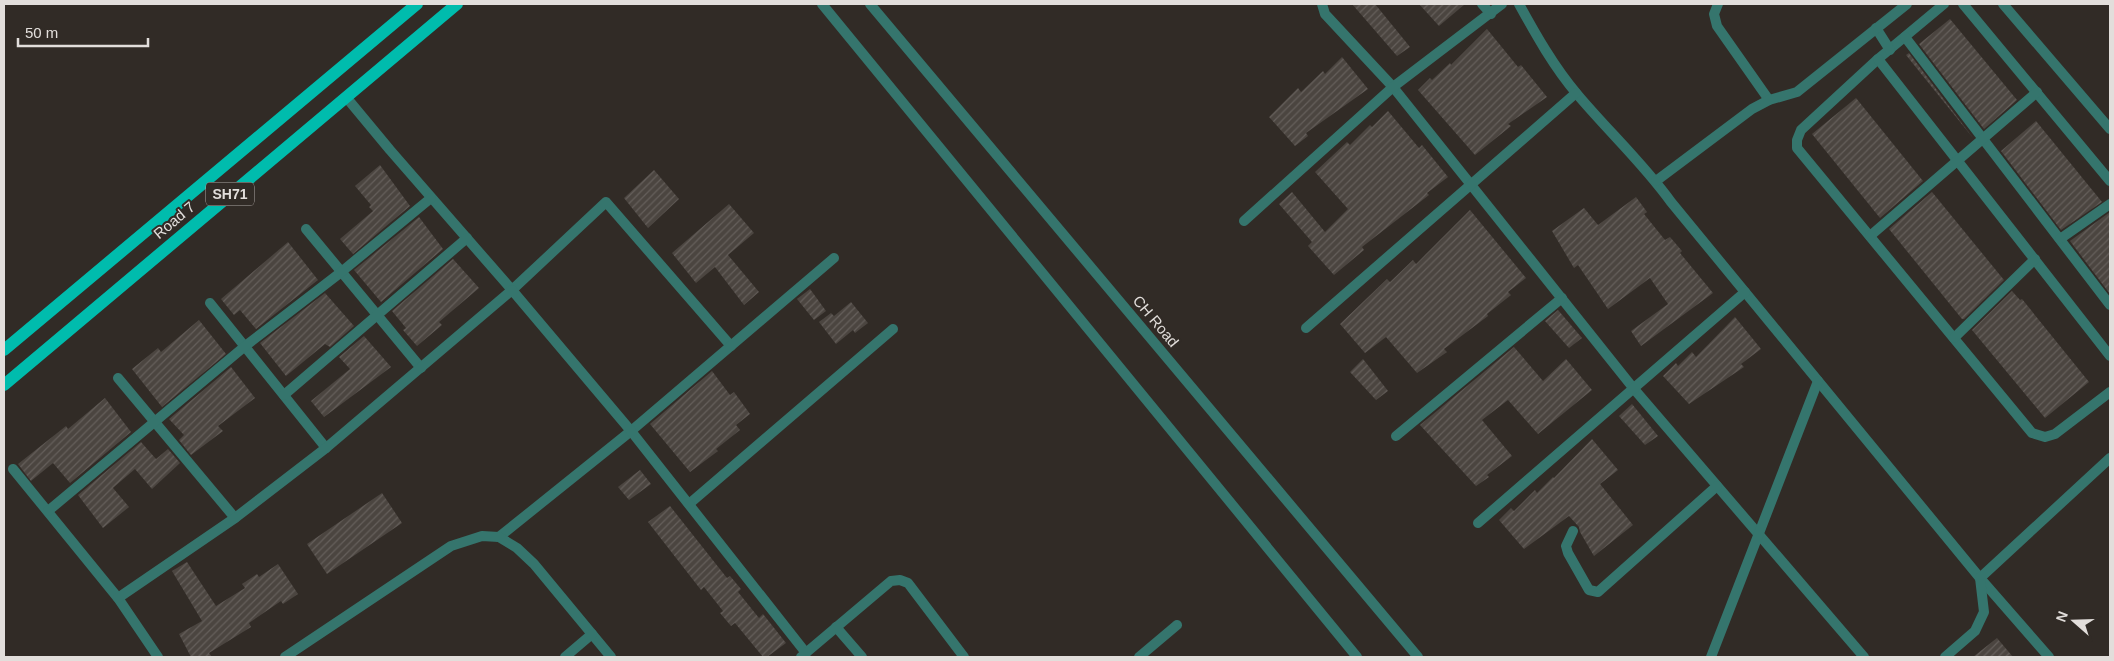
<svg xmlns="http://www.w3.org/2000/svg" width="2114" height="661" font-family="Arial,sans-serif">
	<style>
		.building { fill: url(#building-hatch) }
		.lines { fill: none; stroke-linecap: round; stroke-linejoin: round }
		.minor { stroke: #35756d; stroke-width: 10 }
		.tertiary { stroke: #35756d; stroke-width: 10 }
		.primary { stroke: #00bcad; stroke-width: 12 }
		.labels { text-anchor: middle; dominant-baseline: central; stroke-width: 4; stroke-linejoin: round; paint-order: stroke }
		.shield { fill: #312b26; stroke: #ada8a5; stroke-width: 1 }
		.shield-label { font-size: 14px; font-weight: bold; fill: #e2dedb }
		.street-label { font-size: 15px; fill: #e2dedb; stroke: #312b26 }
	</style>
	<defs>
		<pattern id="building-hatch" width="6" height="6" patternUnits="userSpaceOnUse" patternTransform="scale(1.25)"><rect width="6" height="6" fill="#4b4540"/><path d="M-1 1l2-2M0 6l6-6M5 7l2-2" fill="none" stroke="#655f5b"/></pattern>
	</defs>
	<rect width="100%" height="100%" fill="#312b26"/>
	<g class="building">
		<path d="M1352 4H1375L1410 47 1397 56Z"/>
		<path d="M1419 4H1465L1439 26Z"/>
		<path d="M1950 19 2017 100 1984 129 1919 44Z"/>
		<path d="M1487 29 1518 67 1521 65 1547 97 1508 124 1511 126 1475 155 1418 90 1430 78 1432 80 1450 63 1451 65Z"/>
		<path d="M1909 53 1973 138 1906 55Z"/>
		<path d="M1342 57 1368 89 1306 133 1308 136 1295 146 1269 117 1298 88 1301 92 1323 71 1325 74Z"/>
		<path d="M1856 98 1923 181 1880 218 1812 134Z"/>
		<path d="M1388 111 1419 148 1422 145 1448 177 1427 193 1429 195 1362 247 1364 250 1334 275 1308 246 1312 242 1279 204 1292 192 1325 232 1348 209 1315 172 1347 142 1350 145 1370 125 1372 127Z"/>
		<path d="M2036 121 2102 202 2061 230 2001 151Z"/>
		<path d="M380 165 410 206 353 254 340 239 373 211 369 207 371 205 355 186Z"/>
		<path d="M654 170 679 199 648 228 624 198Z"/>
		<path d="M1932 192 2004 280 1964 319H1962L1889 229Z"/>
		<path d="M1636 197 1647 212 1644 214 1665 240 1670 237 1682 251 1680 253 1713 293 1641 346 1631 331 1668 304 1650 278 1608 309 1578 265 1574 268 1552 231 1584 208 1598 225Z"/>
		<path d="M729 204 754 233 728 255 759 292 744 305 715 267 696 283 672 253Z"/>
		<path d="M1470 210 1526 278 1508 292 1511 295 1487 314 1488 316 1444 349 1447 352 1417 373 1386 337 1365 353 1340 324 1387 279 1390 282 1413 260 1416 264Z"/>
		<path d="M2110 212V294L2070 241Z"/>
		<path d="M419 217 443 249 381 302 354 270Z"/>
		<path d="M288 242 318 280 256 329 240 310 234 315 221 299Z"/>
		<path d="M453 259 479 288 439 322 442 325 417 346 403 330 406 328 392 311Z"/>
		<path d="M810 289 826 311 814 320 797 299Z"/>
		<path d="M2012 291 2020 300 2022 299 2089 382 2045 418 1972 330Z"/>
		<path d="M325 293 354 326 330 347 325 344 286 376 260 343Z"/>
		<path d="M851 302 868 323 855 333 853 330 836 344 819 322 831 313 834 316Z"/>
		<path d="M1558 310 1582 338 1569 348 1545 321Z"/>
		<path d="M1735 317 1761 349 1741 364 1744 367 1689 404 1663 376 1676 363 1678 366 1692 352 1696 357Z"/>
		<path d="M199 320 226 354 162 407 132 369 158 348 161 352Z"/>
		<path d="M364 336 391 367 324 417 311 401 350 369 339 357Z"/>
		<path d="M1514 347 1543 381 1566 359 1592 390 1538 434 1508 400 1482 420 1512 456 1487 475 1489 477 1476 486 1420 425Z"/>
		<path d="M1363 359 1388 391 1376 400 1350 372Z"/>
		<path d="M231 367 255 398 218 426 223 431 191 455 179 440 184 435 169 419Z"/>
		<path d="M712 371 730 395 734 392 750 414 736 425 740 430 716 449 718 451 690 472 650 424Z"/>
		<path d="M105 398 131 432 70 483 53 463 31 481 18 464 66 426 68 429Z"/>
		<path d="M1632 404 1658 436 1645 445 1619 416Z"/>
		<path d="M1592 439 1618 470 1600 484 1633 525 1594 556 1580 532 1579 527 1569 516 1524 549 1499 520 1511 508 1514 511 1535 490 1537 493 1553 477 1554 478Z"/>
		<path d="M141 442 156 459 168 449 180 463 152 489 135 469 114 487 113 488 129 507 103 528 78 495Z"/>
		<path d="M640 470 651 484 629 500 618 487Z"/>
		<path d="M382 493 402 523 327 574 307 544Z"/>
		<path d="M670 506 727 578 730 576 741 589 738 592 759 618 763 614 786 643 767 657H763L735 623 731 626 720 613 723 611 704 587 701 590 648 522Z"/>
		<path d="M187 562 216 606 245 588 242 584 257 574 259 577 278 564 298 594 283 604 281 601 249 623 251 627 209 653 212 657H191L179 634 202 621 172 571Z"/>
		<path d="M1997 638 2013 657H1973Z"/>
	</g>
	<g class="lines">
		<g class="minor">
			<path d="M1322 4 1325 14 1393 87 1634 389 1864 657"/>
			<path d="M1482 4 1491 14"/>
			<path d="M1519 4C1536 35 1554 67 1577 94 1608 131 1643 163 1671 202L1980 578 2049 657"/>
			<path d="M1718 4 1714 14 1717 26 1769 100"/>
			<path d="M1944 4 1878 59 1801 130 1797 140V148L2032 433 2045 437 2055 434 2110 392"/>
			<path d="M1963 4 2110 181"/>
			<path d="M2003 4 2110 129"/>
			<path d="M1876 28 1890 50"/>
			<path d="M1905 37 2110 305"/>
			<path d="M1878 59 2110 356"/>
			<path d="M346 97 390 150 512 290 606 202 731 346"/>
			<path d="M1656 181 1752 109 1769 100 1797 92 1907 4"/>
			<path d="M1244 221 1393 87 1502 4"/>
			<path d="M306 229 421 368"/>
			<path d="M1870 236 2037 92"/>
			<path d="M2060 239 2110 204"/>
			<path d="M210 303 326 448"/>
			<path d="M1306 328 1576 93"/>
			<path d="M1954 338 2035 259"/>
			<path d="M118 378 235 518"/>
			<path d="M284 395 467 238"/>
			<path d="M1396 436 1562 298"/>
			<path d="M13 469 118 598 158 657"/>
			<path d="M689 504 893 329"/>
			<path d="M48 511 244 347 340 273 431 198"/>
			<path d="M1478 523 1745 292"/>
			<path d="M1573 531 1566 546 1568 553 1589 590 1598 592 1717 486"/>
			<path d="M499 537 631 431 834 258"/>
			<path d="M118 598 235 518 326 448 512 290 631 431 806 653"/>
			<path d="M836 627 862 657"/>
			<path d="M285 657 451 546 482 536 499 537 517 548 534 564 611 657"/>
			<path d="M565 657 592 634"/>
			<path d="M801 657 891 581 900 580 908 583 964 657"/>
			<path d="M1139 657 1177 625"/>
			<path d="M1711 657 1818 381"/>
			<path d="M1945 657 1975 631 1984 612 1980 578 2110 458"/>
		</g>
		<g class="tertiary">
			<path d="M822 4 1357 657"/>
			<path d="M870 4 1418 657"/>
		</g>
		<g class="primary">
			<path d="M4 350 417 4"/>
			<path d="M4 385 457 4"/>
		</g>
	</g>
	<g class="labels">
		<rect class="shield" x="206" y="182.5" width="48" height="23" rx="4"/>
		<g class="shield-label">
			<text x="230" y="194">SH71</text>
		</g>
		<g class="street-label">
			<text transform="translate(174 220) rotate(-40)">Road 7</text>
			<text transform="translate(1156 321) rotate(50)">CH Road</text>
		</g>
	</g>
	<rect width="2114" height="661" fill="none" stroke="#e2dedb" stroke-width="10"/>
	<g transform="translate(2074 621) rotate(290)" stroke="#312b26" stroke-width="4" paint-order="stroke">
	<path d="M0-4L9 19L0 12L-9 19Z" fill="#e2dedb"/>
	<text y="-8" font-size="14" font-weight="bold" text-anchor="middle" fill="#e2dedb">N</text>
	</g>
	<path d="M18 38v8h130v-8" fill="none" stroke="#e2dedb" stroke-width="2.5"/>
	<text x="25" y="38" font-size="15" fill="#e2dedb" stroke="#312b26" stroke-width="4" paint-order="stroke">50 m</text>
</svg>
